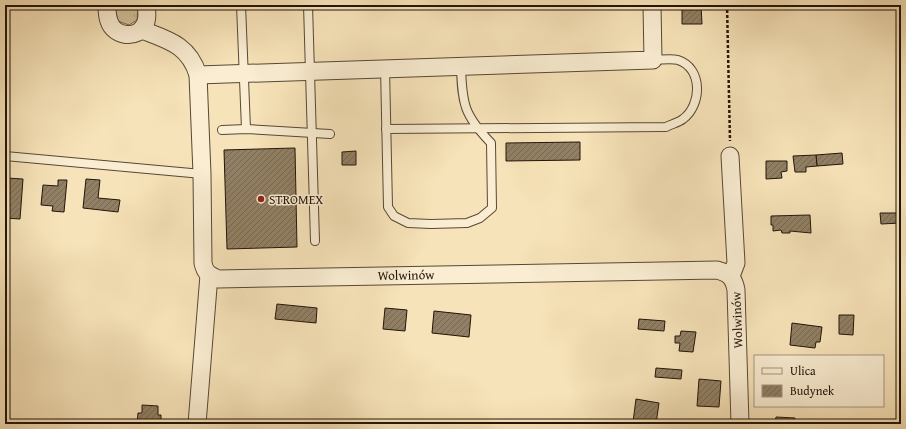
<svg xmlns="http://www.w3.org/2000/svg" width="906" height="429" font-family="'Gentium Book Plus',serif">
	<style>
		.grass { fill: url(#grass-tufts); stroke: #7a6a52 }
		.building { fill: url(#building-hatch); stroke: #221409 }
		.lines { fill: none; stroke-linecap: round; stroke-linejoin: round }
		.service-casing { stroke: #574835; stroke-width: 10 }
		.minor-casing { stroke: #574835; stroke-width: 19 }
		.path { stroke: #221409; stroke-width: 2.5; stroke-dasharray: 3 2; stroke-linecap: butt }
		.service { stroke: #faedd2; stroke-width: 8 }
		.minor { stroke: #faedd2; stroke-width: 17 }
		.poi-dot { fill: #8f2418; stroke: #faedd2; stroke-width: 1.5 }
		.labels { text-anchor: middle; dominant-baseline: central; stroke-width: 3; stroke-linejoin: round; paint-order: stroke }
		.poi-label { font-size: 13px; fill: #221409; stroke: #faedd2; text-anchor: start }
		.street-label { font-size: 13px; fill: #221409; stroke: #faedd2 }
	</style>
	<defs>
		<pattern id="grass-tufts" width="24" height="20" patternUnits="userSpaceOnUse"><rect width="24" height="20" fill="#d3c09b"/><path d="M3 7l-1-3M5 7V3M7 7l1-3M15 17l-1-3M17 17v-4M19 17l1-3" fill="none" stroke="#b5a484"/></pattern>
		<pattern id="building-hatch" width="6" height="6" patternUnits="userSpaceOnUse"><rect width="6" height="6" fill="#918065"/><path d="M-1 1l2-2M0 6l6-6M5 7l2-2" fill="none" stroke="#766851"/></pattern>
	</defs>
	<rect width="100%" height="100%" fill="#f7e3b9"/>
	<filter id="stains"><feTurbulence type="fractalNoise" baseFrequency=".005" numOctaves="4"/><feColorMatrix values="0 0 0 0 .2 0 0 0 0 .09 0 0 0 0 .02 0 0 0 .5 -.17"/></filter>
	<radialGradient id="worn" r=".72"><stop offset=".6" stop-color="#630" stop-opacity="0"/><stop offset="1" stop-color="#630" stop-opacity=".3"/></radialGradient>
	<path class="grass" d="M114 5H139L137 20 129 25 118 21Z"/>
	<g class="building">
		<path d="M682 5H701L702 24H682Z"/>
		<path d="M580 142V160L506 161V143Z"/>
		<path d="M295 148 297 247 227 249 224 150Z"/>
		<path d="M356 151V165H342V152Z"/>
		<path d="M842 153 843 164 817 166 816 155Z"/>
		<path d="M816 155 817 166 806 167V172H795L793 156Z"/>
		<path d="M766 161H787V171L781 172 782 178 766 179Z"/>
		<path d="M7 178 23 179 20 219 5 218V186H7Z"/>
		<path d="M86 179 100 180 98 198 120 200 118 212 83 208Z"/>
		<path d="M58 180H67L64 212 52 211 53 206 41 205 43 185 58 186Z"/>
		<path d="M880 213H901V223L881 224Z"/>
		<path d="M810 215 811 233 790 231V233H782L781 230 773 231V225H771V216Z"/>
		<path d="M277 304 317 308 316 323 275 319Z"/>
		<path d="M385 308 407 310 405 331 383 329Z"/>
		<path d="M434 311 471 315 469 337 432 333Z"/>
		<path d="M839 315H854L853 335 839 334Z"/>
		<path d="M639 319 665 321 664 331 638 329Z"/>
		<path d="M792 323 822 327 820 342H816L815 348 790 345Z"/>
		<path d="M681 331 696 332 693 352 679 351 680 343H675V336H680Z"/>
		<path d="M656 368 682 370 681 379 655 377Z"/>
		<path d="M699 379 721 381 719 407 697 406Z"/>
		<path d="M636 399 659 403 656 424 633 422Z"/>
		<path d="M142 405 158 406V415H161V424H137L138 413H142Z"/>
		<path d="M776 417 795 418V424H775Z"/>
	</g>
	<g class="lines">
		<g class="service-casing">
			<g id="service">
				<path d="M241 5 246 129"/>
				<path d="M308 5 315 241"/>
				<path d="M385 68 388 207 394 216 408 223 431 224 467 223 480 218 492 208 491 143C464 115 462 104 461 66"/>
				<path d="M386 129 666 127C671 124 678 123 683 119 702 105 703 68 678 60 671 58 660 60 653 60"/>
				<path d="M222 130 246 129 330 134"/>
				<path d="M5 156 202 174"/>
			</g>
		</g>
		<g class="minor-casing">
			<g id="minor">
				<path d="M107 5C107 10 107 16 109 21 114 37 138 40 145 24 148 18 147 11 146 5"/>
				<path d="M142 30C168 40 189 45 198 75L202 174 203 263C205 273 209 275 218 279L717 270C729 273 734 278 736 290L740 424"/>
				<path d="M198 75 653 60 652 5"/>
				<path d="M730 156 736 263 731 276"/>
				<path d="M197 424 209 275"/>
			</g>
		</g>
		<path class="path" d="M727 5 730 141"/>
		<use href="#service" class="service"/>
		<use href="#minor" class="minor"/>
	</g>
	<circle class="poi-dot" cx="261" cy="199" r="4"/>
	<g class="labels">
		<g class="poi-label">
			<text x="269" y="199">STROMEX</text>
		</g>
		<g class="street-label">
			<text transform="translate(406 275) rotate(-1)">Wolwinów</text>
			<text transform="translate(737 320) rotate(-92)">Wolwinów</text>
		</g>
	</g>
	<rect width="906" height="429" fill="none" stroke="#f7e3b9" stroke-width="20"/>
	<rect x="6" y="6" width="894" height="417" fill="none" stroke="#221409" stroke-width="2"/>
	<rect x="10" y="10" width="886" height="409" fill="none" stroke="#221409"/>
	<rect x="754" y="355" width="130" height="52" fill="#faedd2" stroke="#a49682"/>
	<rect x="762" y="368" width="20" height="6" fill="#faedd2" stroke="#a49682"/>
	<text x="790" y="375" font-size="12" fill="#221409">Ulica</text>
	<rect x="762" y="385" width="20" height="12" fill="url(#building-hatch)" stroke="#a49682"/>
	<text x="790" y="395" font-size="12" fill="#221409">Budynek</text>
	<rect width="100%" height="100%" filter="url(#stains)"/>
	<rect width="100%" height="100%" fill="url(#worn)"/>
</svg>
